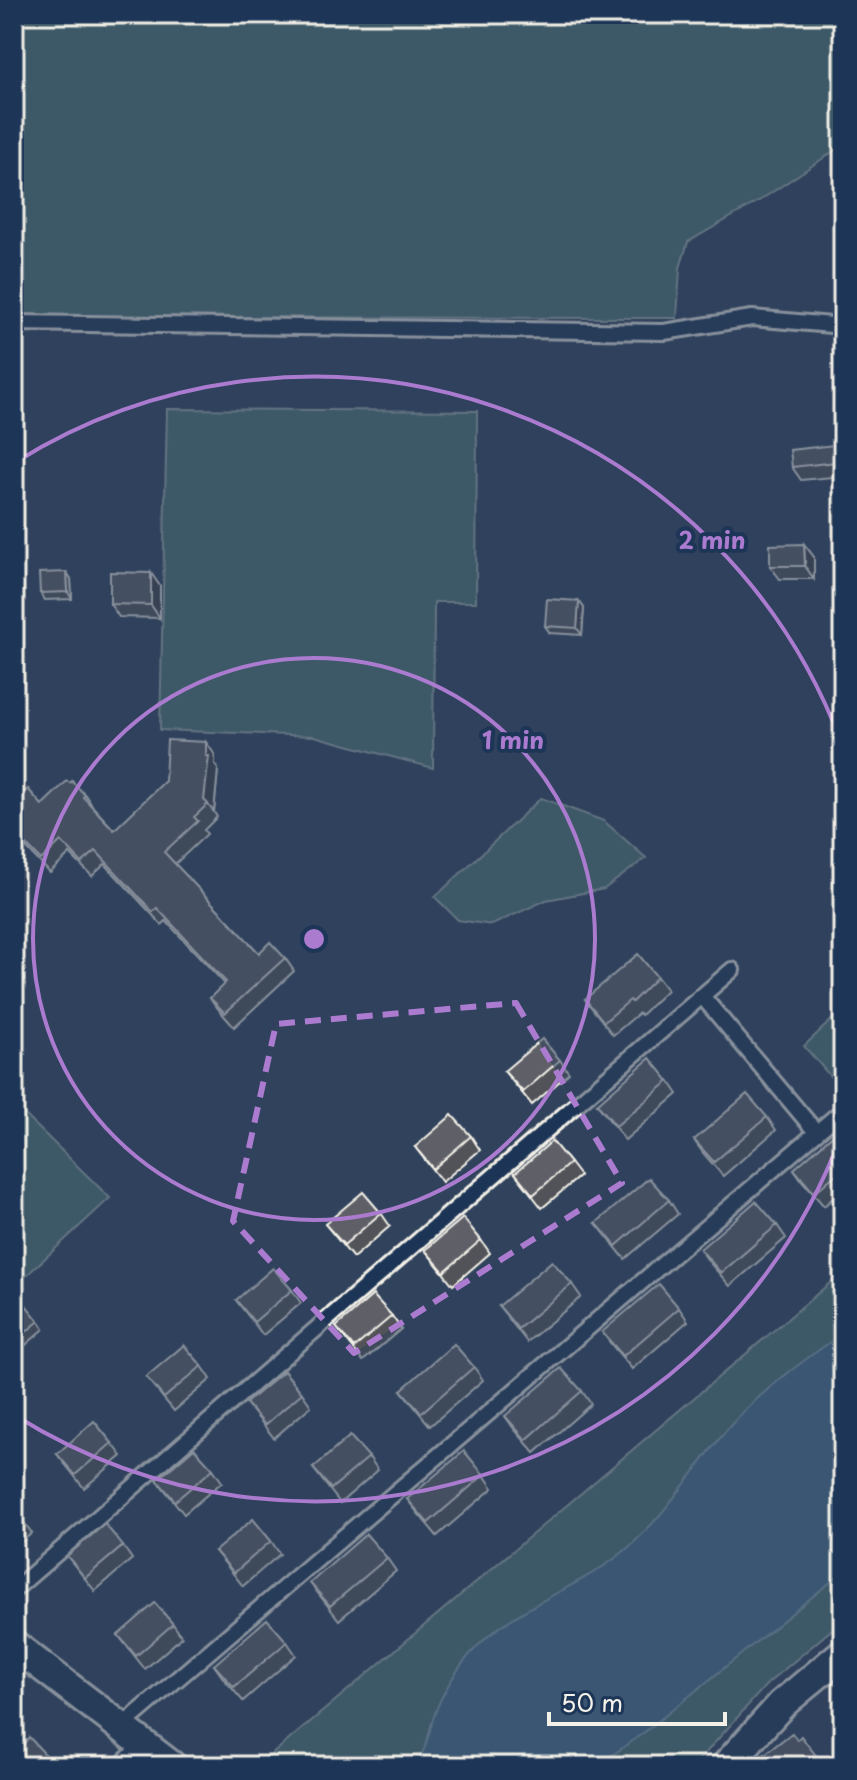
<svg xmlns="http://www.w3.org/2000/svg" width="857" height="1780" font-family="'Playpen Sans',sans-serif">
	<style>
		.green { fill: #4f7476; stroke: #a2b2af; stroke-width: 2 }
		.water { fill: #47708e; stroke: #8ca4b2; stroke-width: 2 }
		.lines { fill: none; stroke-linecap: round; stroke-linejoin: round }
		.lane-casing { stroke: #f4f1e8; stroke-width: 20 }
		.street-casing { stroke: #f4f1e8; stroke-width: 34 }
		.lane { stroke: #1d3557; stroke-width: 14 }
		.street { stroke: #1d3557; stroke-width: 28 }
		.wall { fill: #515259; stroke: #f4f1e8; stroke-width: 2 }
		.shaded-wall { fill: #424249; stroke: #f4f1e8; stroke-width: 2 }
		.building { fill: #5e5f68; stroke: #f4f1e8; stroke-width: 2 }
		.marked { fill: none; stroke: #ab7bcf; stroke-width: 6; stroke-dasharray: 16 10; stroke-linejoin: round }
		.ring { fill: none; stroke: #ab7bcf; stroke-width: 4 }
		.centre { fill: #ab7bcf; stroke: #1d3557; stroke-width: 4 }
		.ring-label { font-size: 24px; text-anchor: middle; font-weight: bold; fill: #ab7bcf; stroke: #1d3557; stroke-width: 8; stroke-linejoin: round; paint-order: stroke }
	</style>
	<rect width="100%" height="100%" fill="#30425c"/>
	<filter id="ink" filterUnits="userSpaceOnUse"><feTurbulence type="fractalNoise" baseFrequency=".0125" numOctaves="2"/><feDisplacementMap in="SourceGraphic" scale="16" xChannelSelector="R" yChannelSelector="G"/><feConvolveMatrix kernelMatrix="1 2 1 2 8 2 1 2 1" color-interpolation-filters="sRGB"/></filter>
	<g filter="url(#ink)">
		<g class="green">
			<path d="M14 14H843V145L759 201 688 242 680 268 677 318 14 317Z"/>
			<path d="M167 409 477 411 476 602H434L433 768 314 736 160 730Z"/>
			<path d="M541 798 604 821 646 858 604 889 546 900 492 925 458 920 435 897Z"/>
			<path d="M843 1009V1091L804 1046Z"/>
			<path d="M14 1104 110 1198 14 1287Z"/>
			<path d="M843 1272V1620L767 1684 694 1766H258Z"/>
		</g>
		<path class="water" d="M843 1333V1572L646 1731 597 1766H413C427 1752 428 1734 434 1716 441 1695 456 1670 471 1653 511 1607 577 1590 623 1552 665 1517 695 1467 730 1426 762 1390 804 1360 843 1333Z"/>
		<g class="lines">
			<g class="lane-casing">
				<g id="lane">
					<path d="M14 323 664 332 752 318 843 326"/>
					<path d="M702 996 816 1132"/>
					<path d="M14 1590 732 970"/>
					<path d="M121 1727 843 1110"/>
					<path d="M120 1766 143 1744"/>
				</g>
			</g>
			<g class="street-casing">
				<g id="street">
					<path d="M14 1645 172 1766"/>
					<path d="M726 1766 782 1704 843 1653"/>
				</g>
			</g>
			<use href="#lane" class="lane"/>
			<use href="#street" class="street"/>
		</g>
		<g class="wall">
			<path d="M843 458V476L801 480 792 467Z"/>
			<path d="M804 544 814 557V579H780L770 566Z"/>
			<path d="M71 579 72 599 45 600 40 593Z"/>
			<path d="M160 586V618L119 617 110 604Z"/>
			<path d="M579 601 584 608 582 635 550 633 545 626Z"/>
			<path d="M215 755V765L218 769 214 812 217 817 204 830 207 834 175 864 259 953 285 958 294 971 234 1027 220 1011 210 998 225 984 166 921 162 925 105 864 92 876 70 854 50 873 14 835V797L22 794 42 805 85 795 94 808 114 830Z"/>
			<path d="M657 977 667 990 641 1015 639 1013 613 1035 585 999Z"/>
			<path d="M560 1060 569 1073 532 1105 504 1071Z"/>
			<path d="M669 1081 678 1094 625 1140 597 1104Z"/>
			<path d="M767 1117 776 1130 723 1176 703 1153 694 1140Z"/>
			<path d="M843 1126V1189L824 1206 803 1182 794 1169Z"/>
			<path d="M471 1136 480 1150 442 1182 415 1147Z"/>
			<path d="M570 1163 580 1176 542 1208 515 1173Z"/>
			<path d="M669 1200 678 1214 625 1259 596 1223Z"/>
			<path d="M381 1213 390 1226 353 1258 325 1224Z"/>
			<path d="M777 1225 786 1238 730 1286 709 1262 700 1249Z"/>
			<path d="M481 1240 490 1253 453 1285 425 1250Z"/>
			<path d="M572 1284 581 1297 527 1342 499 1306Z"/>
			<path d="M292 1290 301 1303 263 1335 236 1300Z"/>
			<path d="M14 1303 39 1321 44 1329 14 1355Z"/>
			<path d="M679 1308 688 1321 632 1369 612 1345 602 1332Z"/>
			<path d="M392 1316 401 1329 363 1361 336 1327Z"/>
			<path d="M202 1366 211 1379 174 1411 146 1377Z"/>
			<path d="M474 1367 483 1380 430 1426 401 1390Z"/>
			<path d="M582 1391 591 1404 535 1453 514 1429 505 1416Z"/>
			<path d="M302 1393 311 1406 274 1438 246 1403Z"/>
			<path d="M112 1443 122 1456 84 1488 57 1454Z"/>
			<path d="M369 1457 378 1470 340 1503 313 1468Z"/>
			<path d="M213 1469 222 1482 184 1514 157 1480Z"/>
			<path d="M484 1475 493 1488 437 1536 417 1512 407 1499Z"/>
			<path d="M14 1509 32 1533 14 1548Z"/>
			<path d="M271 1541 280 1554 243 1586 215 1551Z"/>
			<path d="M123 1546 132 1559 95 1591 67 1556Z"/>
			<path d="M387 1558 396 1571 339 1620 310 1583Z"/>
			<path d="M173 1624 182 1637 145 1669 118 1635Z"/>
			<path d="M287 1642 296 1655 243 1701 223 1678 214 1665Z"/>
		</g>
		<g class="shaded-wall">
			<path d="M834 445 843 458V473L836 462Z"/>
			<path d="M804 544 814 557V579L805 566Z"/>
			<path d="M67 572 71 579 72 599 68 592Z"/>
			<path d="M151 573 160 586V618L151 605Z"/>
			<path d="M579 601 584 608 582 635 577 628Z"/>
			<path d="M206 742 215 755V765L218 769 214 812 204 800Z"/>
		</g>
		<g class="building">
			<path d="M834 445 836 462 792 467 790 450Z"/>
			<path d="M804 544 805 566H770V545Z"/>
			<path d="M67 572 68 592 40 593 39 573Z"/>
			<path d="M110 572 151 573V605L110 604Z"/>
			<path d="M547 599 579 601 577 628 545 626Z"/>
			<path d="M167 740 206 742V756H209L204 800 208 804 194 817 198 821 164 852 259 953 270 942 285 958 225 1013 210 998 226 982 157 908 153 912 96 851 82 863 61 841 41 860 14 832V797L19 792 22 794 28 789 42 805 67 781 70 783 72 781 85 795 83 797 114 830 165 781Z"/>
			<path d="M638 954 657 977 632 1002 630 1000 604 1022 585 999Z"/>
			<path d="M542 1039 560 1060 523 1092 504 1071Z"/>
			<path d="M650 1058 669 1081 616 1126 597 1104Z"/>
			<path d="M747 1094 767 1117 714 1162 694 1140Z"/>
			<path d="M452 1115 471 1136 433 1169 415 1147Z"/>
			<path d="M843 1126V1168L814 1193 794 1169Z"/>
			<path d="M552 1141 570 1163 533 1195 515 1173Z"/>
			<path d="M649 1178 669 1200 616 1246 596 1223Z"/>
			<path d="M363 1192 381 1213 344 1245 325 1224Z"/>
			<path d="M756 1201 777 1225 721 1273 700 1249Z"/>
			<path d="M463 1218 481 1240 444 1272 425 1250Z"/>
			<path d="M552 1261 572 1284 518 1329 499 1306Z"/>
			<path d="M273 1268 292 1290 254 1322 236 1300Z"/>
			<path d="M659 1284 679 1308 623 1356 602 1332Z"/>
			<path d="M373 1295 392 1316 354 1348 336 1327Z"/>
			<path d="M20 1298 39 1321 14 1342V1303Z"/>
			<path d="M454 1344 474 1367 421 1413 401 1390Z"/>
			<path d="M184 1345 202 1366 164 1398 146 1377Z"/>
			<path d="M561 1368 582 1391 526 1440 505 1416Z"/>
			<path d="M284 1371 302 1393 265 1425 246 1403Z"/>
			<path d="M94 1421 112 1443 75 1475 57 1454Z"/>
			<path d="M350 1436 369 1457 331 1489 313 1468Z"/>
			<path d="M194 1448 213 1469 175 1501 157 1480Z"/>
			<path d="M464 1451 484 1475 428 1523 407 1499Z"/>
			<path d="M14 1509 23 1519 14 1527Z"/>
			<path d="M253 1519 271 1541 234 1573 215 1551Z"/>
			<path d="M105 1524 123 1546 85 1578 67 1556Z"/>
			<path d="M366 1534 387 1558 330 1606 310 1583Z"/>
			<path d="M155 1603 173 1624 136 1656 118 1635Z"/>
			<path d="M267 1619 287 1642 234 1687 214 1665Z"/>
			<path d="M792 1733 797 1740 801 1736 824 1766 839 1755 843 1760V1766H780L779 1765 778 1766H749Z"/>
			<path d="M29 1737 56 1766H15L14 1755Z"/>
		</g>
	</g>
	<path d="M0 0H857V1780H0ZM516 1003 622 1183 354 1353 233 1221 276 1024Z" fill="#30425c" fill-opacity=".55" fill-rule="evenodd"/>
	<path class="marked" d="M516 1003 622 1183 354 1353 233 1221 276 1024Z"/>
	<g class="ring">
		<circle cx="314" cy="939" r="281"/>
		<path d="M841 1136A563 563 0 0 1 16 1416M16 462A563 563 0 0 1 841 742"/>
	</g>
	<circle cx="314" cy="939" r="12" class="centre"/>
	<g class="ring-label">
		<text x="712" y="549">2 min</text>
		<text x="513" y="749">1 min</text>
	</g>
	<rect width="857" height="1780" fill="none" stroke="#1d3557" stroke-width="48"/>
	<rect x="24" y="24" width="809" height="1732" fill="none" stroke="#f4f1e8" stroke-width="3" filter="url(#ink)"/>
	<path d="M549 1712v12h176v-12" fill="none" stroke="#f4f1e8" stroke-width="4"/>
	<text x="561" y="1712" font-size="24" fill="#f4f1e8" stroke="#1d3557" stroke-width="6" paint-order="stroke">50 m</text>
</svg>
